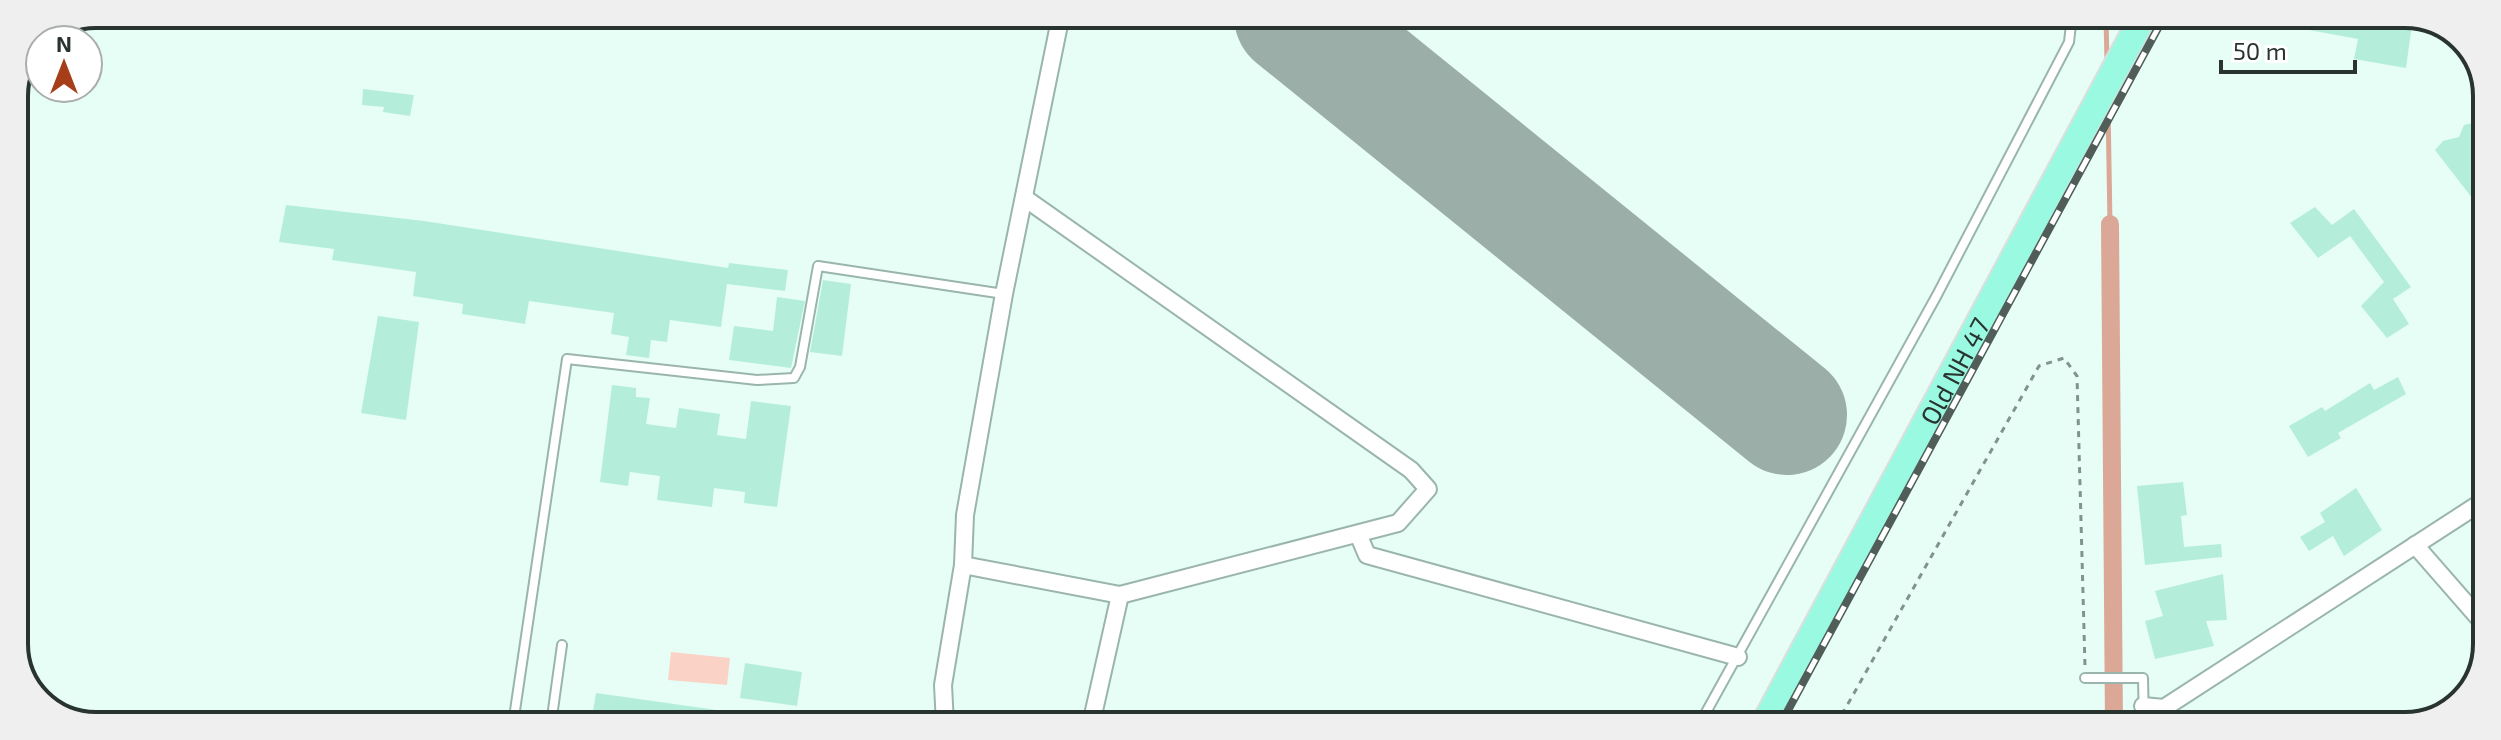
<svg xmlns="http://www.w3.org/2000/svg" width="2501" height="740" font-family="'Exo 2',sans-serif">
	<style>
		.green { fill: #fad3c6 }
		.lines { fill: none; stroke-linecap: round; stroke-linejoin: round }
		.stream { stroke: #dba897; stroke-width: 5 }
		.canal { stroke: #dba897; stroke-width: 18 }
		.runway { stroke: #9caea8; stroke-width: 120 }
		.building { fill: #b4eeda }
		.lane-casing { stroke: #9ab5ac; stroke-width: 12 }
		.street-casing { stroke: #9ab5ac; stroke-width: 20 }
		.primary-casing { stroke: #dddfde; stroke-width: 30 }
		.path { stroke: #82938d; stroke-width: 3; stroke-dasharray: 6 6; stroke-linecap: butt }
		.lane { stroke: #fff; stroke-width: 8 }
		.street { stroke: #fff; stroke-width: 16 }
		.primary { stroke: #9afae1; stroke-width: 26 }
		.rail-casing { stroke: #505d59; stroke-width: 8 }
		.rail { stroke: #fff; stroke-width: 5; stroke-dasharray: 15; stroke-linecap: butt }
		.labels { text-anchor: middle; dominant-baseline: central; stroke-width: 6; stroke-linejoin: round; paint-order: stroke }
		.street-label { font-size: 26px; fill: #293430; stroke: #fff }
		.rim { fill: none; stroke: #293430; stroke-width: 4 }
	</style>
	<rect width="100%" height="100%" fill="#e7fef6"/>
	<path class="green" d="M671 652 730 658 727 685 668 680Z"/>
	<g class="lines">
		<g class="stream">
			<path d="M2106 17 2107 63"/>
			<path d="M2108 105 2110 224"/>
		</g>
		<path class="canal" d="M2110 224 2114 726"/>
		<path class="runway" d="M1294 16 1787 415"/>
	</g>
	<g class="building">
		<path d="M2278 17H2413L2406 68 2354 59 2358 39 2277 24Z"/>
		<path d="M363 89 414 95 410 116 383 112 384 107 362 105Z"/>
		<path d="M2487 120 2486 172V216L2435 150 2443 141 2459 137 2464 125Z"/>
		<path d="M286 205 424 221 728 268 729 263 788 270 785 291 727 284 721 327 670 320 667 342 651 340 649 358 626 355 629 337 611 334 614 313 529 301 525 324 462 314 463 304 413 296 416 272 332 260 334 249 279 242Z"/>
		<path d="M2315 207 2332 225 2354 209 2411 287 2393 299 2409 324 2387 338 2361 306 2384 282 2350 236 2318 258 2290 223Z"/>
		<path d="M823 280 851 284 842 356 810 352Z"/>
		<path d="M777 297 805 301 791 368 729 360 734 326 773 331Z"/>
		<path d="M378 316 419 322 406 420 361 413Z"/>
		<path d="M2398 377 2406 394 2338 433 2341 438 2308 457 2289 426 2322 407 2325 411 2370 383 2374 390Z"/>
		<path d="M612 385 636 388V397L650 398 646 424 676 428 679 408 720 414 717 435 746 439 751 401 791 406 777 507 744 503 745 492 714 488 712 507 657 500 660 476 630 472 628 486 600 482Z"/>
		<path d="M2183 482 2187 515 2181 516 2184 547 2221 544 2222 557 2145 565 2137 486Z"/>
		<path d="M2356 488 2382 530 2344 556 2333 536 2309 551 2300 537 2325 522 2320 513Z"/>
		<path d="M2223 574 2227 620 2206 621 2214 646 2155 659 2145 621 2163 616 2155 591Z"/>
		<path d="M745 663 802 672 797 706 740 698Z"/>
		<path d="M596 693 752 715V724H591Z"/>
	</g>
	<g class="lines">
		<g class="lane-casing">
			<g id="lane">
				<path d="M2085 678H2143L2144 726"/>
				<path d="M513 724 567 359 757 380 794 378 800 367 818 266 1004 294"/>
				<path d="M551 724 562 645"/>
				<path d="M1699 725 1937 295 2069 42 2072 16"/>
			</g>
		</g>
		<g class="street-casing">
			<g id="street">
				<path d="M1358 534 1367 555 1738 657"/>
				<path d="M2415 545 2484 624"/>
				<path d="M963 565 1120 595 1398 523 1428 489 1411 470 1026 199"/>
				<path d="M2143 706 2164 708 2485 500"/>
				<path d="M945 724 943 685 963 565 965 515 1004 294 1061 15"/>
				<path d="M1091 724 1120 595"/>
			</g>
		</g>
		<g class="primary-casing">
			<g id="primary">
				<path id="s1" d="M1764 725 2143 17"/>
			</g>
		</g>
		<path class="path" d="M1836 725 2039 366 2064 358 2077 376 2085 666"/>
		<use href="#lane" class="lane"/>
		<use href="#street" class="street"/>
		<use href="#primary" class="primary"/>
		<g class="rail-casing">
			<path id="rail" d="M1780 725 2164 17"/>
		</g>
		<use href="#rail" class="rail"/>
	</g>
	<g class="labels">
		<g class="street-label">
			<text stroke="none"><textPath href="#s1" startOffset="402">Old NH 47</textPath></text>
		</g>
	</g>
	<path d="M0 0H2501V740H0ZM96 28H2405A68 68 0 0 1 2473 96V644A68 68 0 0 1 2405 712H96A68 68 0 0 1 28 644V96A68 68 0 0 1 96 28Z" fill="#eeefee" fill-rule="evenodd"/>
	<path class="rim" d="M96 28H2405A68 68 0 0 1 2473 96V644A68 68 0 0 1 2405 712H96A68 68 0 0 1 28 644V96A68 68 0 0 1 96 28Z"/>
	<g transform="translate(64 64)"><circle r="38" fill="#ffffff" stroke="#a9aeac" stroke-width="2"/>
	<path d="M0-6L14 30L0 20L-14 30Z" fill="#a53e19"/>
	<text y="-12" font-size="22" font-weight="bold" text-anchor="middle" fill="#293430">N</text>
	</g>
	<path d="M2221 60v12h134v-12" fill="none" stroke="#293430" stroke-width="4"/>
	<text x="2233" y="60" font-size="24" fill="#293430" stroke="#ffffff" stroke-width="6" paint-order="stroke">50 m</text>
</svg>
